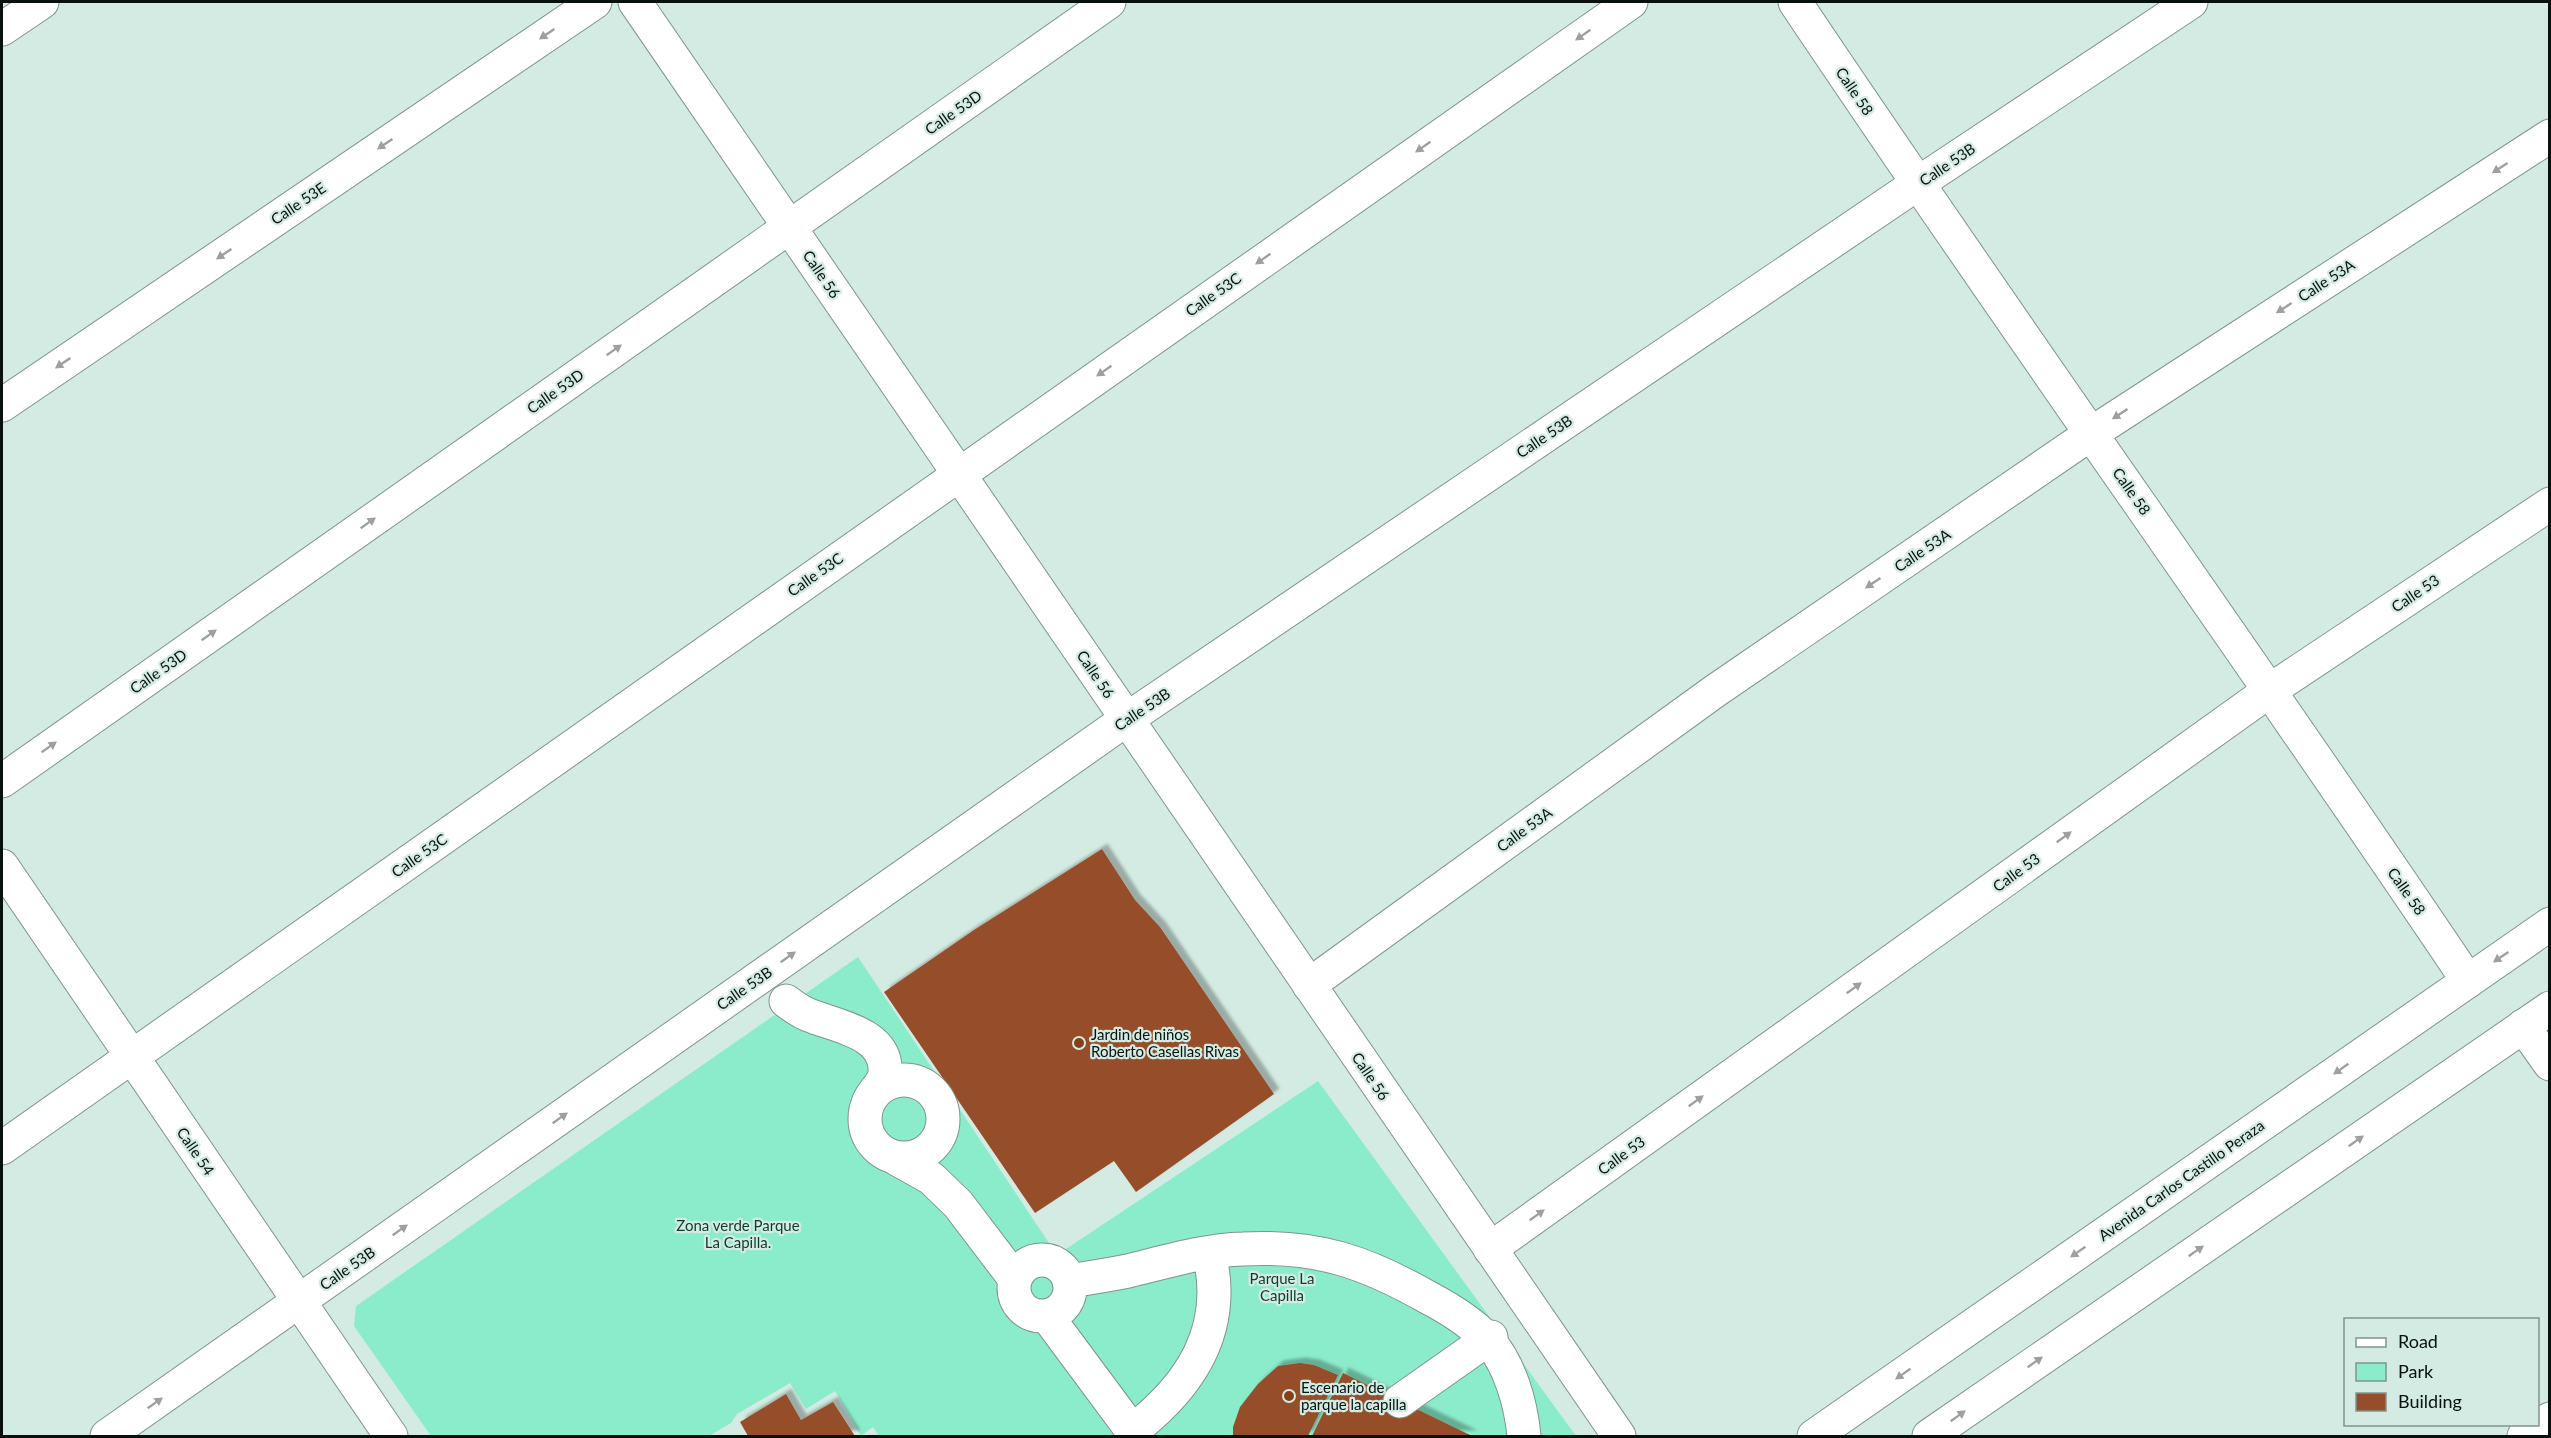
<svg xmlns="http://www.w3.org/2000/svg" width="2551" height="1438" font-family="Lato,sans-serif">
	<style>
		.green { fill: #8beccc }
		.building { fill: #954e2a; filter: url(#shadow) }
		.lines { fill: none; stroke-linecap: round; stroke-linejoin: round }
		.minor-casing { stroke: #7f958d; stroke-width: 35 }
		.major-casing { stroke: #7f958d; stroke-width: 35 }
		.minor { stroke: #fff; stroke-width: 33 }
		.major { stroke: #fff; stroke-width: 33 }
		.oneway { fill: #9da09f }
		.poi-dot { fill: #853f19; stroke: #d3ebe2; stroke-width: 2 }
		.labels { text-anchor: middle; dominant-baseline: central; stroke-width: 4.5; stroke-linejoin: round; paint-order: stroke }
		.street-label { font-size: 15px; fill: #09110e; stroke: #d3ebe2 }
		.poi-label { font-size: 15px; fill: #09110e; stroke: #d3ebe2; text-anchor: start }
		.park-label { font-size: 15px; fill: #0c3c2f; stroke: #d3ebe2 }
	</style>
	<defs>
		<filter id="shadow"><feDropShadow dx="5.5" dy="-5.5" stdDeviation="1.5" flood-color="#0004"/></filter>
	</defs>
	<rect width="100%" height="100%" fill="#d3ebe2"/>
	<path class="green" d="M858 957 1057 1255 1318 1081 1576 1436H879L873 1427 861 1436 835 1391 806 1409 790 1383 737 1414 731 1423 709 1436H431L354 1326 356 1306Z"/>
	<g class="building">
		<path d="M1102 849 1135 900 1160 927 1274 1094 1136 1192 1114 1161 1035 1213 884 992 974 930Z"/>
		<path d="M1300 1363 1314 1365 1338 1375 1308 1436H1233V1427L1240 1407 1258 1384 1278 1366Z"/>
		<path d="M1343 1373 1400 1401 1472 1436H1312Z"/>
		<path d="M786 1394 801 1420 833 1402 855 1436H748L740 1422Z"/>
	</g>
	<g class="lines">
		<g class="minor-casing">
			<g id="minor">
				<path d="M635 2 1619 1436"/>
				<path d="M1795 2C2015 331 2247 652 2468 981"/>
				<path d="M2 29 42 2"/>
				<path d="M2 405 595 2"/>
				<path d="M2 781 1109 2"/>
				<path d="M2 866 391 1436"/>
				<path d="M1309 985 1715 691 2092 433 2550 136"/>
				<path d="M786 1001C795 1008 804 1014 814 1017 841 1027 888 1035 885 1073 884 1084 873 1091 869 1101"/>
				<path d="M2523 1026 2550 1064"/>
				<circle cx="904" cy="1119" r="39"/>
				<path d="M2 1148 1631 2"/>
				<path d="M897 1159 931 1178 958 1204 1015 1279"/>
				<path d="M1490 1249 2269 691 2550 504"/>
				<circle cx="1042" cy="1288" r="28"/>
				<path d="M1069 1281C1089 1278 1108 1275 1128 1271 1165 1262 1204 1250 1243 1249 1317 1245 1366 1262 1429 1298 1450 1309 1471 1322 1488 1340 1510 1364 1521 1404 1524 1436"/>
				<path d="M1047 1316 1136 1436"/>
				<path d="M1400 1401 1491 1337"/>
				<path d="M1132 1431C1191 1386 1228 1329 1209 1253"/>
				<path d="M107 1436 1127 719 1917 184 2191 2"/>
				<path d="M2524 1436 2550 1419"/>
			</g>
		</g>
		<g class="major-casing">
			<g id="major">
				<path d="M1814 1436 2550 924"/>
				<path d="M1929 1436 2550 1008"/>
			</g>
		</g>
		<use href="#minor" class="minor"/>
		<use href="#major" class="major"/>
	</g>
	<defs><path id="oneway-solid" d="M-6-.8H1V-3.2L6.5 0L1 3.2V.8H-6Z" transform="scale(1.5)"/></defs>
	<g class="oneway">
		<use href="#oneway-solid" transform="translate(547 34) rotate(146)"/>
		<use href="#oneway-solid" transform="translate(1583 35) rotate(145)"/>
		<use href="#oneway-solid" transform="translate(385 144) rotate(146)"/>
		<use href="#oneway-solid" transform="translate(1423 147) rotate(145)"/>
		<use href="#oneway-solid" transform="translate(2500 168) rotate(147)"/>
		<use href="#oneway-solid" transform="translate(224 254) rotate(146)"/>
		<use href="#oneway-solid" transform="translate(1263 259) rotate(145)"/>
		<use href="#oneway-solid" transform="translate(2284 308) rotate(147)"/>
		<use href="#oneway-solid" transform="translate(614 350) rotate(-35)"/>
		<use href="#oneway-solid" transform="translate(63 363) rotate(146)"/>
		<use href="#oneway-solid" transform="translate(1104 371) rotate(145)"/>
		<use href="#oneway-solid" transform="translate(2120 414) rotate(147)"/>
		<use href="#oneway-solid" transform="translate(368 523) rotate(-35)"/>
		<use href="#oneway-solid" transform="translate(1873 583) rotate(146)"/>
		<use href="#oneway-solid" transform="translate(209 635) rotate(-35)"/>
		<use href="#oneway-solid" transform="translate(49 747) rotate(-35)"/>
		<use href="#oneway-solid" transform="translate(2064 837) rotate(-36)"/>
		<use href="#oneway-solid" transform="translate(788 957) rotate(-35)"/>
		<use href="#oneway-solid" transform="translate(2501 957) rotate(146)"/>
		<use href="#oneway-solid" transform="translate(1854 988) rotate(-36)"/>
		<use href="#oneway-solid" transform="translate(2341 1069) rotate(145)"/>
		<use href="#oneway-solid" transform="translate(1696 1101) rotate(-36)"/>
		<use href="#oneway-solid" transform="translate(560 1118) rotate(-35)"/>
		<use href="#oneway-solid" transform="translate(2356 1141) rotate(-35)"/>
		<use href="#oneway-solid" transform="translate(1537 1215) rotate(-36)"/>
		<use href="#oneway-solid" transform="translate(400 1230) rotate(-35)"/>
		<use href="#oneway-solid" transform="translate(2196 1251) rotate(-35)"/>
		<use href="#oneway-solid" transform="translate(2078 1252) rotate(145)"/>
		<use href="#oneway-solid" transform="translate(2035 1362) rotate(-35)"/>
		<use href="#oneway-solid" transform="translate(1903 1374) rotate(145)"/>
		<use href="#oneway-solid" transform="translate(155 1403) rotate(-35)"/>
		<use href="#oneway-solid" transform="translate(1958 1416) rotate(-36)"/>
	</g>
	<g class="poi-dot">
		<circle cx="1079" cy="1043" r="6"/>
		<circle cx="1289" cy="1396" r="6"/>
	</g>
	<g class="labels">
		<g class="street-label">
			<text transform="translate(1855 91) rotate(56)">Calle 58</text>
			<text transform="translate(953 112) rotate(-35)">Calle 53D</text>
			<text transform="translate(1947 164) rotate(-34)">Calle 53B</text>
			<text transform="translate(298 203) rotate(-34)">Calle 53E</text>
			<text transform="translate(822 274) rotate(56)">Calle 56</text>
			<text transform="translate(2326 280) rotate(-33)">Calle 53A</text>
			<text transform="translate(1213 294) rotate(-35)">Calle 53C</text>
			<text transform="translate(555 391) rotate(-35)">Calle 53D</text>
			<text transform="translate(1544 436) rotate(-34)">Calle 53B</text>
			<text transform="translate(2132 491) rotate(55)">Calle 58</text>
			<text transform="translate(1922 550) rotate(-34)">Calle 53A</text>
			<text transform="translate(815 574) rotate(-35)">Calle 53C</text>
			<text transform="translate(2415 593) rotate(-34)">Calle 53</text>
			<text transform="translate(158 671) rotate(-35)">Calle 53D</text>
			<text transform="translate(1096 674) rotate(56)">Calle 56</text>
			<text transform="translate(1142 709) rotate(-34)">Calle 53B</text>
			<text transform="translate(1524 829) rotate(-36)">Calle 53A</text>
			<text transform="translate(419 855) rotate(-35)">Calle 53C</text>
			<text transform="translate(2016 872) rotate(-36)">Calle 53</text>
			<text transform="translate(2407 891) rotate(55)">Calle 58</text>
			<text transform="translate(744 988) rotate(-35)">Calle 53B</text>
			<text transform="translate(1371 1076) rotate(56)">Calle 56</text>
			<text transform="translate(196 1151) rotate(56)">Calle 54</text>
			<text transform="translate(1621 1155) rotate(-36)">Calle 53</text>
			<text transform="translate(2181 1180) rotate(-35)">Avenida Carlos Castillo Peraza</text>
			<text transform="translate(347 1268) rotate(-35)">Calle 53B</text>
		</g>
		<g class="poi-label">
			<text x="1091" y="1034">Jardin de niños<tspan x="1091" dy="17">Roberto Casellas Rivas</tspan></text>
			<text x="1301" y="1387">Escenario de<tspan x="1301" dy="17">parque la capilla</tspan></text>
		</g>
		<g class="park-label">
			<text x="738" y="1225">Zona verde Parque<tspan x="738" dy="17">La Capilla.</tspan></text>
			<text x="1282" y="1278">Parque La<tspan x="1282" dy="17">Capilla</tspan></text>
		</g>
	</g>
	<rect width="2551" height="1438" fill="none" stroke="#09110e" stroke-width="6"/>
	<rect x="2344" y="1318" width="195" height="108" fill="#d3ebe2" stroke="#82948d" stroke-width="1.5"/>
	<rect x="2356" y="1338" width="30" height="9" fill="#ffffff" stroke="#82948d" stroke-width="1.5"/>
	<text x="2398" y="1348" font-size="18" fill="#09110e">Road</text>
	<rect x="2356" y="1363" width="30" height="18" fill="#8beccc" stroke="#82948d" stroke-width="1.5"/>
	<text x="2398" y="1378" font-size="18" fill="#09110e">Park</text>
	<rect x="2356" y="1393" width="30" height="18" fill="#954e2a" stroke="#82948d" stroke-width="1.5"/>
	<text x="2398" y="1408" font-size="18" fill="#09110e">Building</text>
</svg>
